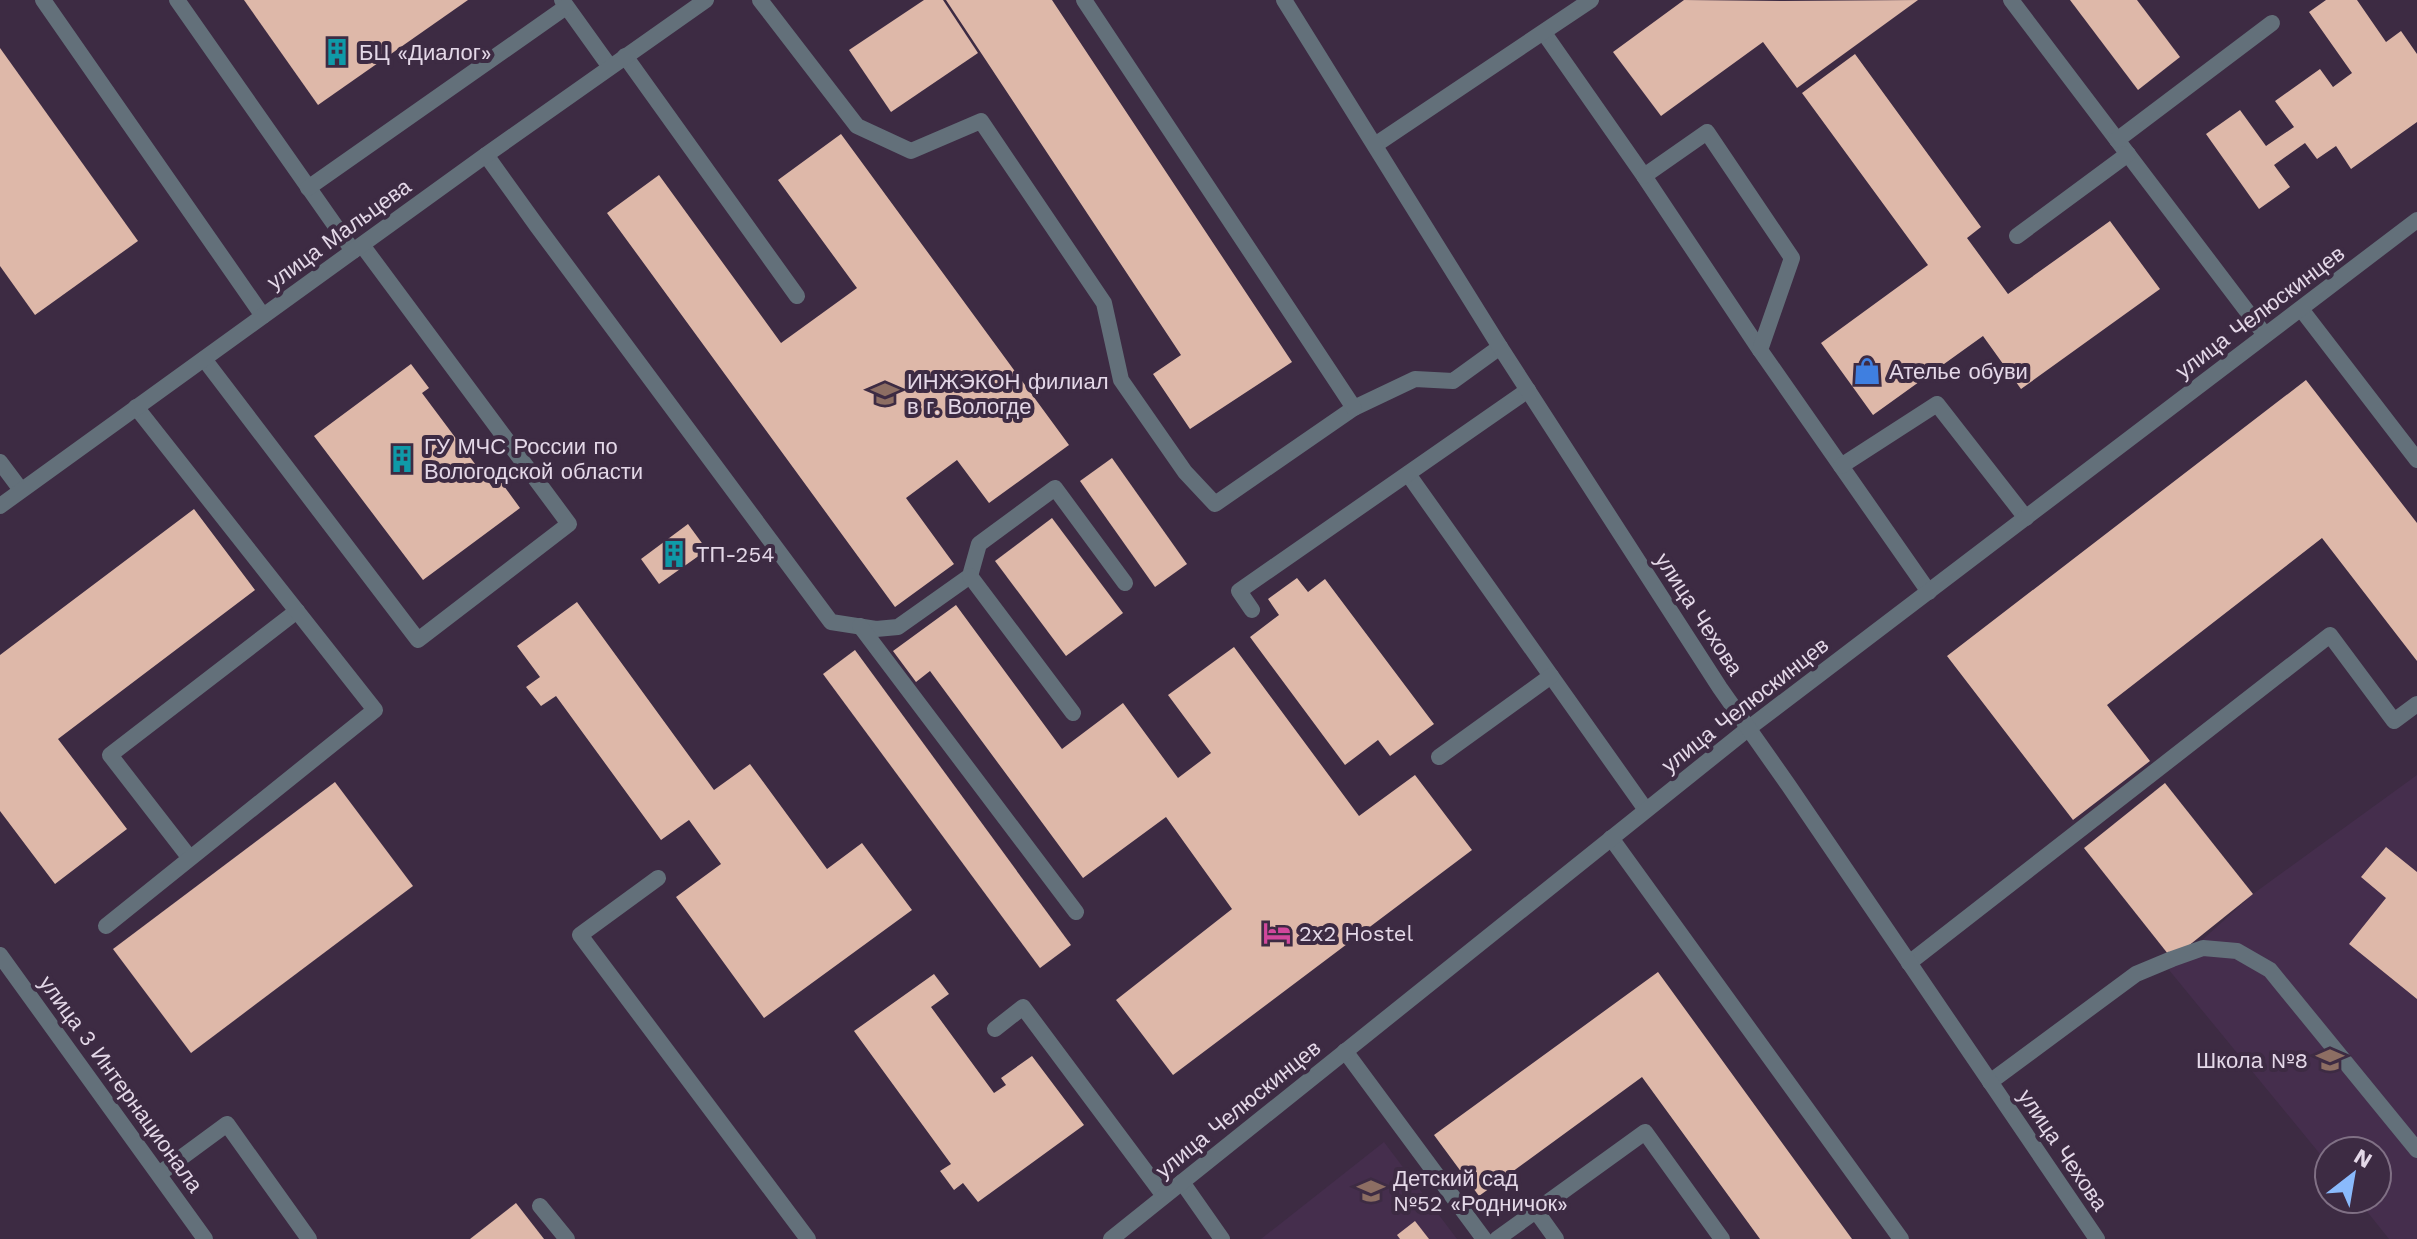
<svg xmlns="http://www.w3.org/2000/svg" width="2417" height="1239" font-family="'Work Sans',sans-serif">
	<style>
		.built { fill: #452e4d }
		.building { fill: #deb8a9 }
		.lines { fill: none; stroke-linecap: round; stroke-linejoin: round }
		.service { stroke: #63707a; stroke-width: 16 }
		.minor { stroke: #63707a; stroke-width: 16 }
		.tertiary { stroke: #63707a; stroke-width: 16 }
		.labels { text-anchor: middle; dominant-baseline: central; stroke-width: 8; stroke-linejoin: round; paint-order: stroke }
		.poi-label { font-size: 22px; fill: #e4d8e8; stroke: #3d2b43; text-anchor: start }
		.street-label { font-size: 22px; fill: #e4d8e8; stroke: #3d2b43 }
	</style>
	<rect width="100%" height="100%" fill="#3d2b43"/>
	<g class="built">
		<path d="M2417 775V1239H2389L2357 1199H2377V1151H2329V1165L2169 970 2253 894Z"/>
		<path d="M1384 1142 1457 1239H1261Z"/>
	</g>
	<g class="building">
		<path d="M244 0H468L318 105Z"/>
		<path d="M924 0H943L978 53 891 112 849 50Z"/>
		<path d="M946 0H1052L1292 362 1190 429 1153 374 1181 355Z"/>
		<path d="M1684 0 1784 1 1918 0 1797 88 1763 42 1661 116 1613 52Z"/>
		<path d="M2070 0H2137L2180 57 2138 90Z"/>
		<path d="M2326 0H2357L2386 42 2401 31 2417 54V122L2351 169 2336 146 2317 159 2305 143 2274 165 2290 187 2259 209 2206 134 2240 110 2266 146 2294 127 2275 101 2320 69 2333 87 2352 73 2309 12Z"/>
		<path d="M0 48 138 241 35 315 0 266Z"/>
		<path d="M1855 54 1981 227 1967 238 2008 294 2110 221 2160 289 2021 389 1983 336 1873 415 1821 343 1928 265 1802 93Z"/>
		<path d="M841 134 1069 445 989 503 957 460 906 498 954 564 895 607 607 213 659 175 781 343 857 288 778 180Z"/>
		<path d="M411 364 429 388 422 393 493 488 501 482 520 508 423 580 314 436Z"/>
		<path d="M2306 380 2417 523V661L2322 538 2107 705 2150 761 2073 820 1947 656Z"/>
		<path d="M1112 458 1187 564 1155 587 1080 481Z"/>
		<path d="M194 509 255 590 58 739 127 829 55 884 0 811V655Z"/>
		<path d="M1052 518 1123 613 1066 656 995 561Z"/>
		<path d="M688 524 707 550 659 584 641 559Z"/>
		<path d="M1297 578 1308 592 1325 579 1434 724 1390 756 1378 740 1345 765 1250 637 1279 615 1268 599Z"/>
		<path d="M577 602 714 790 750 764 827 869 862 843 912 910 764 1018 676 897 721 864 689 820 661 840 556 696 541 706 526 687 540 677 517 646Z"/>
		<path d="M956 605 1062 749 1123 703 1178 778 1211 753 1168 695 1234 647 1359 816 1415 775 1472 850 1173 1075 1116 1000 1232 909 1166 817 1083 878 930 671 916 682 893 651Z"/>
		<path d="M855 650 1071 945 1040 968 823 674Z"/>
		<path d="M335 782 413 886 191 1053 113 949Z"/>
		<path d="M2165 783 2253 894 2172 959 2084 848Z"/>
		<path d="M2386 847 2417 872V999L2349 944 2386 898 2361 877Z"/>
		<path d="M1658 972 1852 1239H1760L1642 1077 1479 1196 1434 1135Z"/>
		<path d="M934 974 949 994 931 1007 994 1093 1006 1085 1001 1078 1032 1056 1084 1125 978 1202 963 1183 954 1190 940 1171 951 1164 854 1031Z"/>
		<path d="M516 1203 544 1239H470Z"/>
		<path d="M1415 1221 1429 1239H1400L1397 1235Z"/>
	</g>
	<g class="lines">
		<g class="service">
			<path d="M43 0 263 316"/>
			<path d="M177 0 353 251"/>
			<path d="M562 0 610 67"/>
			<path d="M760 0 857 126 911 151 981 121 1104 303 1121 380 1185 472 1215 504 1354 408 1415 379 1453 381 1500 347"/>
			<path d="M1084 0 1354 408"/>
			<path d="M2011 0 2265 335"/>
			<path d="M1544 33 1644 176 1760 350"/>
			<path d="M625 56 797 296"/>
			<path d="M2117 140 2272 23"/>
			<path d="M1375 145 1591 0"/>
			<path d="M486 155 537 226 831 622 876 629 898 627 970 576 979 544 1055 488 1125 583"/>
			<path d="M1644 176 1707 132 1792 258 1760 350 1929 592"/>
			<path d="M308 188 566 7"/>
			<path d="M2017 236 2128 154"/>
			<path d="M2301 309 2417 460"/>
			<path d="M204 359 418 640 569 524 362 245"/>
			<path d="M0 462 21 490"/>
			<path d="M1841 466 1937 404 2026 518"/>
			<path d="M1408 474 1646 810"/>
			<path d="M970 576 1073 713"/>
			<path d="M1252 610 1239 591 1528 390"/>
			<path d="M860 626 1076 912"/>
			<path d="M1439 757 1551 676"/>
			<path d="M1611 838 1901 1239"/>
			<path d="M189 857 110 755 297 611"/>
			<path d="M658 878 580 935 808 1239"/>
			<path d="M106 926 375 710 136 407"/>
			<path d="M1909 963 2330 635 2394 721 2417 704"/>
			<path d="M995 1029 1023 1007 1164 1196"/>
			<path d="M1345 1051 1484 1239"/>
			<path d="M1990 1082 2136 974 2172 959 2203 948 2237 951 2270 970 2417 1150"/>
			<path d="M159 1174 227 1124 309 1239"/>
			<path d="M1182 1182 1222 1239"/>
			<path d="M540 1206 567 1239"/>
			<path d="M1536 1211 1556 1239"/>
			<path d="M1497 1239 1645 1132 1722 1239"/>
		</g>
		<g class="minor">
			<path d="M0 506 486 155 706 0"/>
			<path d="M0 955 205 1239"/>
			<path d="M1111 1239 1749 728 2417 220"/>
		</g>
		<path class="tertiary" d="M1284 0 1500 347 1720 688 1789 786 2097 1239"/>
	</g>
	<defs>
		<g id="building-bare" transform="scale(2.16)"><path d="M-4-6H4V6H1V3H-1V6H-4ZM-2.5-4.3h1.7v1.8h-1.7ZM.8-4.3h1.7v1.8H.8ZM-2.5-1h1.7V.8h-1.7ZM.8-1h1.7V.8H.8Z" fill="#0f9aa8" stroke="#3d2b43" stroke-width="2.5" paint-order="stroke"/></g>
		<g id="shop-bare" transform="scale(2.16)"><path d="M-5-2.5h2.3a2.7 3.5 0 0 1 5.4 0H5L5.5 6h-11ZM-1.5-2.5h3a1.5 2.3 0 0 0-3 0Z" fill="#3f7fe0" stroke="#3d2b43" stroke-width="2.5" paint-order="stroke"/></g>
		<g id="university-bare" transform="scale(2.16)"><path d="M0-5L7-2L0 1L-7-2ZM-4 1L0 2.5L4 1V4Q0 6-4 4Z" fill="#8d6e63" stroke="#3d2b43" stroke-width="2.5" paint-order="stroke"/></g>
		<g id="hotel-bare" transform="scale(2.16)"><path d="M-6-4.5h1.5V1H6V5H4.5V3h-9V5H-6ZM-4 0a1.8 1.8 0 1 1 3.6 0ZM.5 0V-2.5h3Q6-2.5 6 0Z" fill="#d1479c" stroke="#3d2b43" stroke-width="2.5" paint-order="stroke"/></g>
		<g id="school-bare" transform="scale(2.16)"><path d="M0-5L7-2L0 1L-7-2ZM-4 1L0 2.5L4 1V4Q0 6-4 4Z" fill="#8d6e63" stroke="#3d2b43" stroke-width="2.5" paint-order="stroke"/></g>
	</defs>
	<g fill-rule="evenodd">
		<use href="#building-bare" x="337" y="52"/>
		<use href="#shop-bare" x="1867" y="371"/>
		<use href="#university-bare" x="885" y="394"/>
		<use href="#building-bare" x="402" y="459"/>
		<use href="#building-bare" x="674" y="554"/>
		<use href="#hotel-bare" x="1277" y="933"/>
		<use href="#school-bare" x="2330" y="1060"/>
		<use href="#school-bare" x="1371" y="1191"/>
	</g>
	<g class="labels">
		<g class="poi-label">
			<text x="359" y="52">БЦ «Диалог»</text>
			<text x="1889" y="371">Ателье обуви</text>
			<text x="907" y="381">ИНЖЭКОН филиал<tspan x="907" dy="25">в г. Вологде</tspan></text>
			<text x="424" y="446">ГУ МЧС России по<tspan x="424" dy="25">Вологодской области</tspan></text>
			<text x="696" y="554">ТП-254</text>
			<text x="1299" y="933">2x2 Hostel</text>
			<text x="2308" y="1060" text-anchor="end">Школа №8</text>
			<text x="1393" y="1178">Детский сад<tspan x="1393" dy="25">№52 «Родничок»</tspan></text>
		</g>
		<g class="street-label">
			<text transform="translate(339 234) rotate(-36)">улица Мальцева</text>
			<text transform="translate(2260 312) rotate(-37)">улица Челюскинцев</text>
			<text transform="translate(1699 614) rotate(57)">улица Чехова</text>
			<text transform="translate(1745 705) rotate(-38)">улица Челюскинцев</text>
			<text transform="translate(121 1084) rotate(54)">улица 3 Интернационала</text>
			<text transform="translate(1238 1109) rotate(-39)">улица Челюскинцев</text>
			<text transform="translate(2063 1150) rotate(56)">улица Чехова</text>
		</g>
	</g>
	<g transform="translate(2353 1175) rotate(31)"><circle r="38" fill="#3d2b43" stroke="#807085" stroke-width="2"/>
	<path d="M0-6L14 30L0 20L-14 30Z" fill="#8abafc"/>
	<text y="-12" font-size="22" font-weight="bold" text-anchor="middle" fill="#e4d8e8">N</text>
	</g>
</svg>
